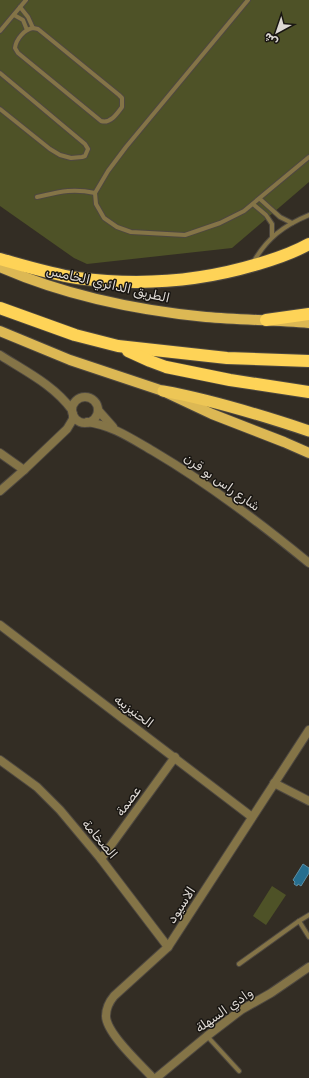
<svg xmlns="http://www.w3.org/2000/svg" width="309" height="1078" font-family="Rubik,Vazirmatn,sans-serif">
	<style>
		.green { fill: #4e5227 }
		.water { fill: #266e8f; stroke: #5d8ea3 }
		.lines { fill: none; stroke-linecap: round; stroke-linejoin: round }
		.service-casing { stroke: #4e4840; stroke-width: 6 }
		.minor-casing { stroke: #4e4840; stroke-width: 10 }
		.primary-casing { stroke: #4e4840; stroke-width: 12 }
		.trunk-casing { stroke: #4e4840; stroke-width: 13 }
		.motorway-casing { stroke: #4e4840; stroke-width: 14 }
		.service { stroke: #847447; stroke-width: 4 }
		.minor { stroke: #847447; stroke-width: 8 }
		.primary { stroke: #dcb854; stroke-width: 10 }
		.trunk { stroke: #edc656; stroke-width: 11 }
		.motorway { stroke: #fed357; stroke-width: 12 }
		.labels { text-anchor: middle; dominant-baseline: central; stroke-width: 3; stroke-linejoin: round; paint-order: stroke }
		.street-label { font-size: 13px; fill: #ddd8d3; stroke: #191612 }
	</style>
	<rect width="100%" height="100%" fill="#332d24"/>
	<g class="green">
		<path d="M0 0H309V182L232 248 87 264 74 258 0 206Z"/>
		<path d="M272 886 286 895 266 925 253 916Z"/>
	</g>
	<path class="water" d="M303 864 309 868V873L301 886 298 884 297 886 294 884 295 882 293 880Z"/>
	<g class="lines">
		<g class="service-casing">
			<g id="service">
				<path d="M248 0 126 147 108 171 95 193 96 204 104 218 117 227 131 232 185 235 220 223 244 211 309 157"/>
				<path d="M20 7 28 17 33 28"/>
				<path d="M14 15 23 20 27 30"/>
				<path d="M33 28 38 29 119 95 122 98V107C117 114 110 124 101 121L18 53 15 48C16 39 25 29 33 28Z"/>
				<path d="M0 31 26 0"/>
				<path d="M0 73 85 144 88 149 85 156 82 157 71 158 60 155 50 149 0 109"/>
				<path d="M37 197C59 192 72 188 95 193"/>
				<path d="M260 199 280 217 292 223"/>
				<path d="M253 204 266 215 272 224V237"/>
				<path d="M253 263C266 239 284 225 309 215"/>
				<path d="M299 921 309 937"/>
				<path d="M239 964 299 921 309 915"/>
				<path d="M207 1036 239 1071"/>
			</g>
		</g>
		<g class="minor-casing">
			<g id="minor">
				<path d="M0 355C25 371 54 385 72 410"/>
				<circle cx="85" cy="410" r="13"/>
				<path d="M98 410 113 427"/>
				<path d="M87 422C112 425 132 439 153 451 209 484 259 522 309 563"/>
				<path d="M0 453 24 470"/>
				<path d="M0 491 24 470 67 429 73 419V414"/>
				<path d="M0 625 252 817"/>
				<path d="M0 760 37 787 60 810 101 859 168 947"/>
				<path d="M274 783 309 801"/>
				<path d="M101 859 175 757"/>
				<path d="M153 1078C141 1065 106 1033 106 1016 106 1009 109 1002 114 996L168 947 309 730"/>
				<path d="M156 1078 207 1036 241 1010 271 993 309 967"/>
			</g>
		</g>
		<g class="primary-casing">
			<g id="primary">
				<path d="M0 267C64 295 136 310 206 317 240 320 275 320 309 323"/>
				<path d="M0 331 70 360 163 391 212 414 284 442 309 453"/>
			</g>
		</g>
		<g class="trunk-casing">
			<path id="trunk" d="M163 391C213 400 261 415 309 431"/>
		</g>
		<g class="motorway-casing">
			<g id="motorway">
				<path d="M0 259C25 266 51 274 77 278 138 286 199 282 258 264 275 259 293 253 309 244"/>
				<path d="M0 308 75 335 118 346 227 358 309 361"/>
				<path d="M266 320 309 314"/>
				<path d="M128 351 150 361 166 367 230 380 309 392"/>
			</g>
		</g>
		<use href="#service" class="service"/>
		<use href="#minor" class="minor"/>
		<use href="#primary" class="primary"/>
		<use href="#trunk" class="trunk"/>
		<use href="#motorway" class="motorway"/>
	</g>
	<g class="labels">
		<g class="street-label">
			<text transform="translate(108 284) rotate(13)">الطريق الدائري الخامس</text>
			<text transform="translate(222 482) rotate(35)">شارع راس بو قرن</text>
			<text transform="translate(134 711) rotate(37)">الحنيزيبه</text>
			<text transform="translate(128 801) rotate(-54)">عصمة</text>
			<text transform="translate(100 839) rotate(50)">الصخامة</text>
			<text transform="translate(181 905) rotate(-57)">الاسيود</text>
			<text transform="translate(224 1010) rotate(-35)">وادي السهلة</text>
		</g>
	</g>
	<g transform="translate(277 32) rotate(220)" stroke="#191612" stroke-width="3" paint-order="stroke">
	<path d="M0-3L7 15L0 10L-7 15Z" fill="#ddd8d3"/>
	<text y="-6" font-size="11" font-weight="bold" text-anchor="middle" fill="#ddd8d3">ش</text>
	</g>
</svg>
